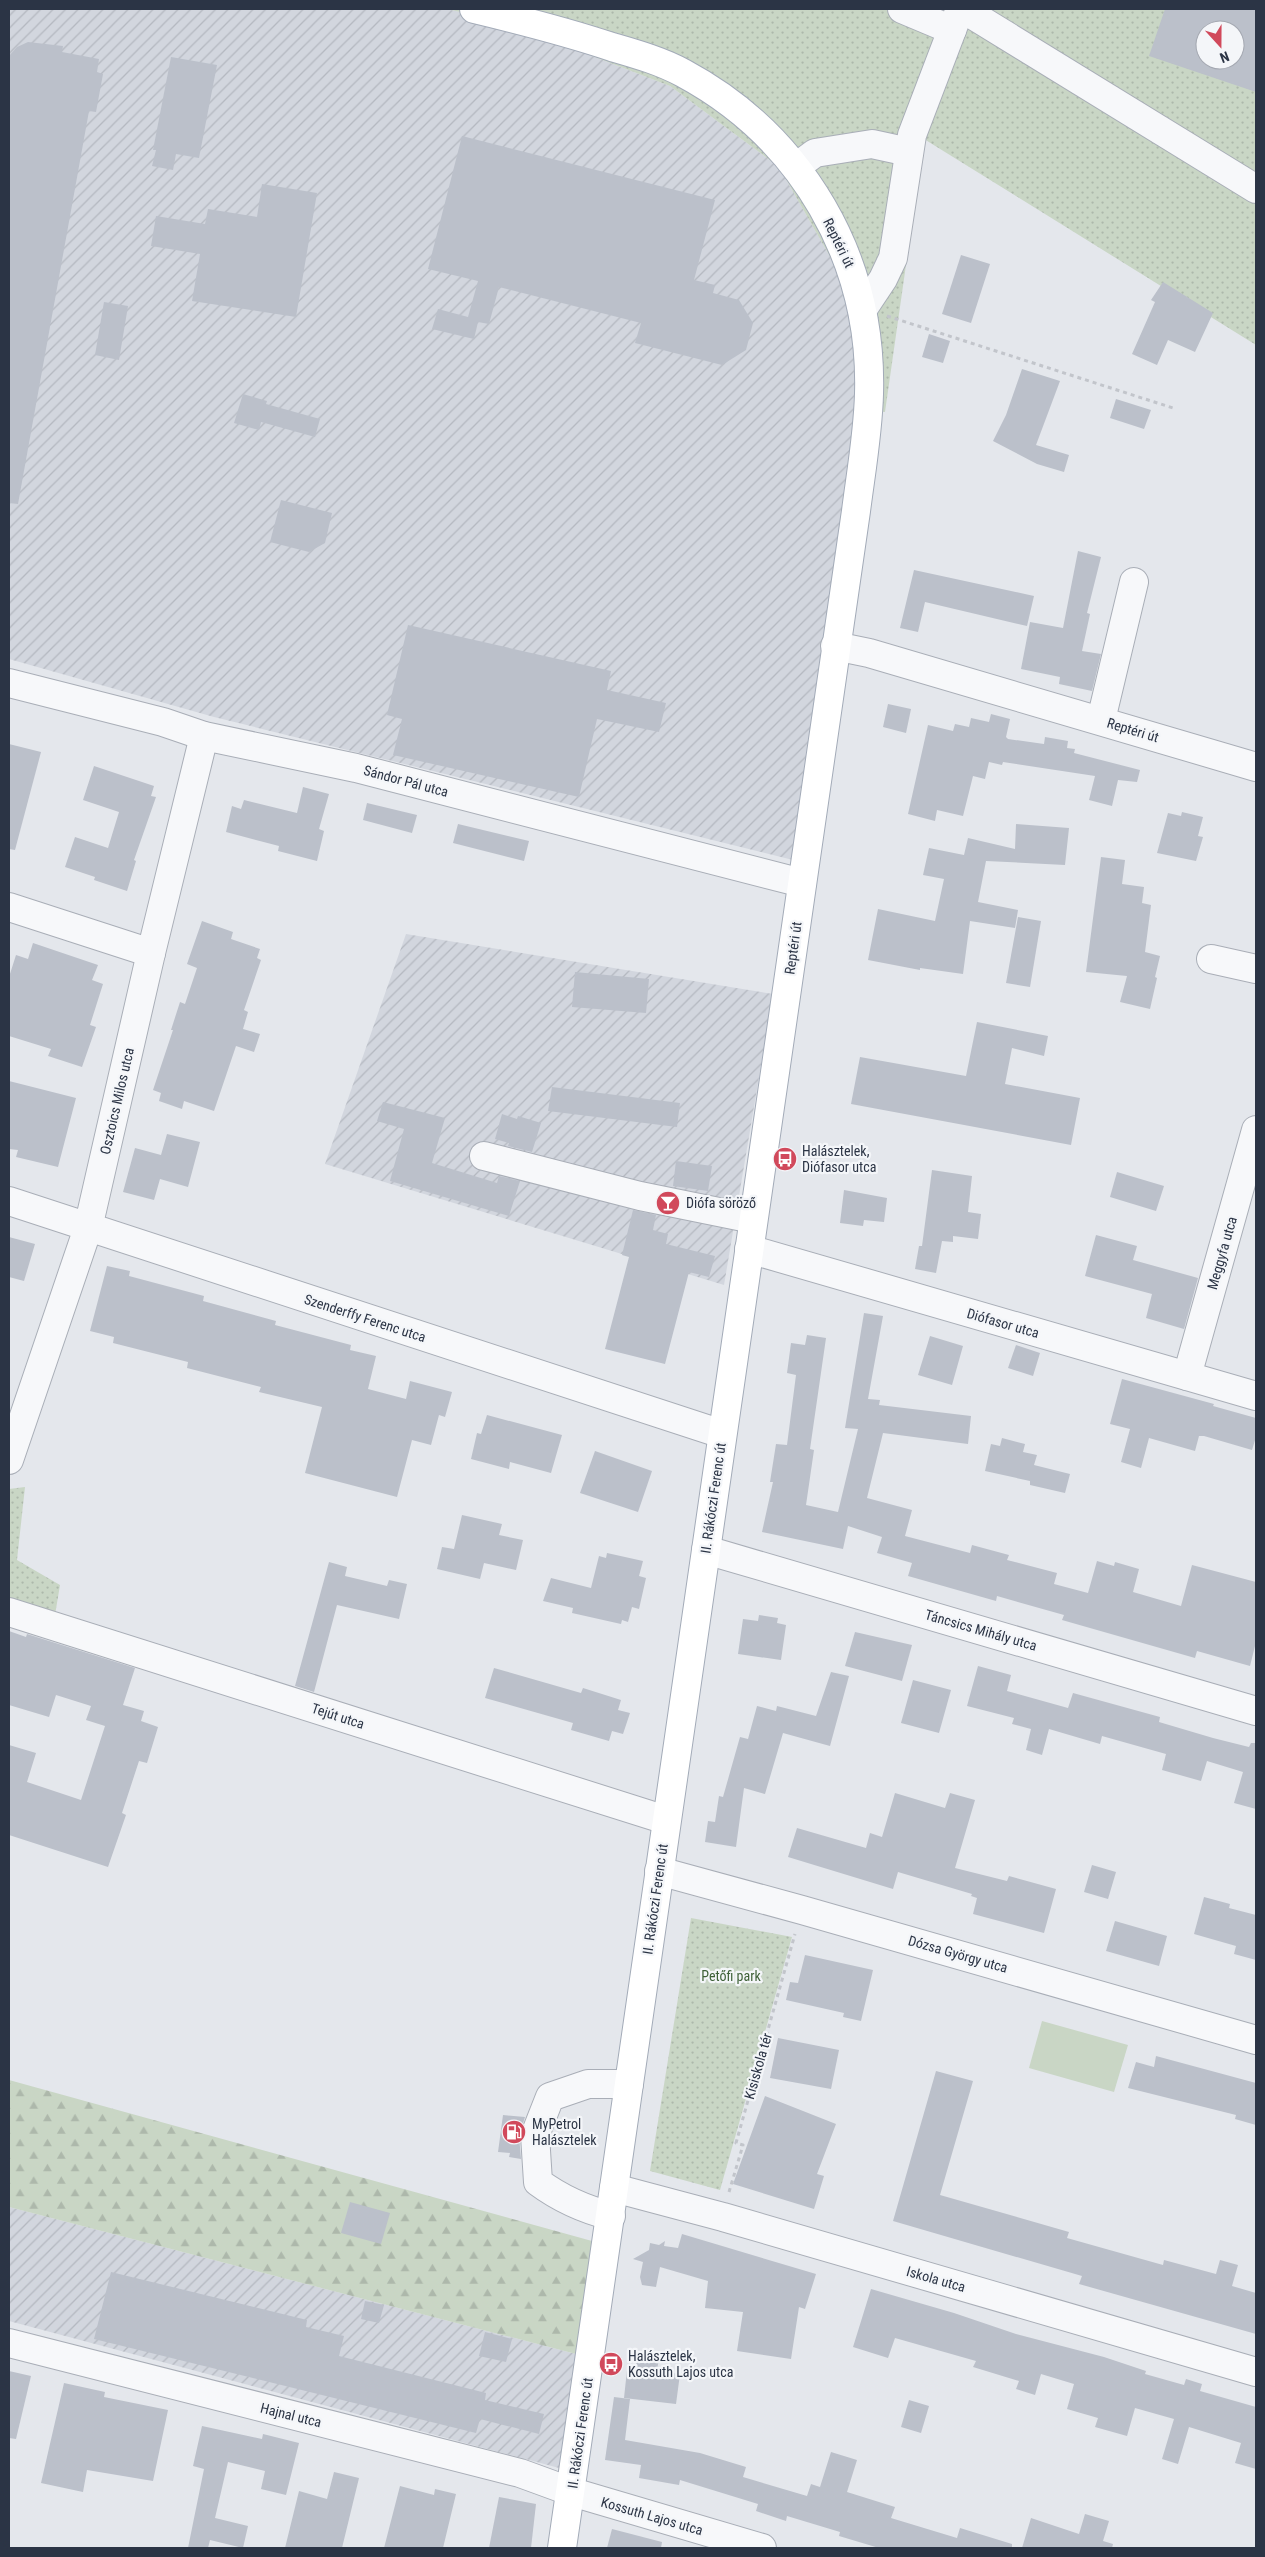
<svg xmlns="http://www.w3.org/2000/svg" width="1265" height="2557" font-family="'Roboto Condensed',sans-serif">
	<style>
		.industrial { fill: url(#industrial-furrows) }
		.green { fill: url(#green-dots); fill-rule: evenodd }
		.forest { fill: url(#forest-firs) }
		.pitch { fill: #c9d6c5 }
		.building { fill: #bbc0ca; fill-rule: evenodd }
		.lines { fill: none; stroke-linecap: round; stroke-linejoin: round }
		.minor-casing { stroke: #a9aeb7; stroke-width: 30 }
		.major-casing { stroke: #a3abb8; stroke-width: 30 }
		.path { stroke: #c2c5cb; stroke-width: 3; stroke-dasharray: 4 4; stroke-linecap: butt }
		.minor { stroke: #f7f8fa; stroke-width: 28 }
		.major { stroke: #fff; stroke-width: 28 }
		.labels { text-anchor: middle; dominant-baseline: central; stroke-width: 4.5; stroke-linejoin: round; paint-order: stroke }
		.street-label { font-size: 14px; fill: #2b3445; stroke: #f4f6f9 }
		.poi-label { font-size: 14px; fill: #2b3445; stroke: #f4f6f9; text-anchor: start }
		.park-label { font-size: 14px; fill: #3f6138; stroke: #f4f6f9 }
	</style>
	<defs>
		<pattern id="industrial-furrows" width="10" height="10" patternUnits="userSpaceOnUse" patternTransform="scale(1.25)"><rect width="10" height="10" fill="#d2d6de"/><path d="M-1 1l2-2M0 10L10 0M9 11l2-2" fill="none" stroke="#b4b8c0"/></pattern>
		<pattern id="green-dots" width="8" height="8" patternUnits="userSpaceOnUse" patternTransform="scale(1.25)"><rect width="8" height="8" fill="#c9d6c5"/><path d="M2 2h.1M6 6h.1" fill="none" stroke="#adb8ab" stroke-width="1.8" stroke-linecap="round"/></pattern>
		<pattern id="forest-firs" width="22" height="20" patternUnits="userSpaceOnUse" patternTransform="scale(1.25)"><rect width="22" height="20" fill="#c9d6c5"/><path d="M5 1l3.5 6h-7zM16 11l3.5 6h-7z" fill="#adb8ab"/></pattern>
	</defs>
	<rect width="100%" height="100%" fill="#e4e7ec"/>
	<g class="industrial">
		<path d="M9 9H447L504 22 670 86 779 167 845 283 864 409 793 860 214 717 9 659Z"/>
		<path d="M406 934 773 994 724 1285 325 1164Z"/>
		<path d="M9 2207 576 2354 559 2468 9 2321Z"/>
	</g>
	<g class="green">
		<path d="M447 9H1256V345L924 139 885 412 864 409 845 283 779 167 670 86 504 22ZM1205 30H1235V60H1205Z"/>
		<path d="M25 1487 17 1560 60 1585 55 1615 9 1600V1489Z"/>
		<path d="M691 1918 792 1937 720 2190 650 2171Z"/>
	</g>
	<path class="forest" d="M9 2080 592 2241 576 2354 9 2207Z"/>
	<path class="pitch" d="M1042 2021 1128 2045 1114 2092 1029 2068Z"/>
	<g class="building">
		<path d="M1165 9H1256V92L1149 56ZM1205 30H1235V60H1205Z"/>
		<path d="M28 42 63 46 62 52 99 59 97 72 103 74 96 112 89 111 18 504 9 503V56L17 47Z"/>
		<path d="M171 57 217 65 199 158 176 154 173 170 152 166 156 150H153Z"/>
		<path d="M462 136 715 200 694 280 715 285 713 293 739 300 753 323 746 350 722 365 635 343 641 323 499 287 489 324 478 322 474 339 432 329 438 309 468 317 478 281 428 269Z"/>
		<path d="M262 184 317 193 296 317 192 301 200 254 151 246 156 216 205 224 208 209 257 217Z"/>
		<path d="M961 255 990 264 971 323 942 314Z"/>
		<path d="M1163 282 1213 313 1195 352 1168 340 1157 365 1132 354 1155 302 1151 300Z"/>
		<path d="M104 302 128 306 119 360 95 355Z"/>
		<path d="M929 334 950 341 943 363 922 357Z"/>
		<path d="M1022 369 1060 381 1036 445 1069 455 1064 472 1037 464 993 441 1006 415Z"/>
		<path d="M243 394 267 401 266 404 320 419 315 437 261 422 259 430 234 423Z"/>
		<path d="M1116 399 1151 410 1144 429 1110 418Z"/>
		<path d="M281 500 332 513 325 543 309 552 270 542Z"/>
		<path d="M1078 551 1101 557 1087 613 1090 614 1082 651 1101 654 1092 691 1059 684 1060 677 1021 669 1030 622 1063 628Z"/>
		<path d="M914 570 1034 596 1027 626 925 602 918 632 900 628Z"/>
		<path d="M408 625 611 671 607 690 666 703 659 732 597 719 579 797 393 755 402 719 387 715Z"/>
		<path d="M888 704 911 709 906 733 883 727Z"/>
		<path d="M991 714 1010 719 1006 737 1008 739 1044 744 1045 737 1068 741 1067 748 1075 749 1074 753 1140 770 1137 782 1118 780 1112 806 1089 800 1095 776 1003 762 1002 765 989 762 985 779 973 776 963 816 937 810 935 821 908 814 928 725 953 731 955 724 969 727 971 718 989 722Z"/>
		<path d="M9 744 41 752 15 850 9 849Z"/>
		<path d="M94 766 154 786 151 796 156 797 134 860 136 861 127 891 94 880 95 877 65 867 75 837 108 848 119 812 83 800Z"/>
		<path d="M303 787 329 794 319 829 324 831 317 861 278 851 279 846 226 832 232 806 241 809 244 800 297 813Z"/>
		<path d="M367 803 417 815 412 833 363 820Z"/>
		<path d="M1182 812 1203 817 1198 836 1203 837 1196 861 1157 853 1168 813 1181 816Z"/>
		<path d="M458 824 529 841 524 861 453 843Z"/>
		<path d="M1016 824 1069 828 1065 865 986 861 978 902 1018 910 1015 928 970 921 963 974 920 968V970L868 960 878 909 935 921 944 879 923 875 929 848 964 855 968 838 1015 849Z"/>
		<path d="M1101 857 1125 860 1122 884 1144 887 1142 903 1151 905 1145 952 1160 956 1155 977 1157 978 1150 1009 1120 1002 1127 976 1086 972Z"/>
		<path d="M1018 917 1041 921 1030 987 1006 983Z"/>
		<path d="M202 921 233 932 231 939 260 949 257 958 261 960 244 1010 248 1012 243 1029 260 1034 254 1052 236 1046 214 1111 184 1101 182 1109 159 1101 161 1093 153 1090 173 1030H171L180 1002 185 1004 197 968 187 964Z"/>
		<path d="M33 943 98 965 92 980 103 984 90 1025 96 1027 82 1067 48 1056 51 1049 9 1036V977L16 955 28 959Z"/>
		<path d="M575 972 649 979 646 1013 572 1007Z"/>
		<path d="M977 1022 1048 1036 1044 1056 1012 1048 1005 1084 1080 1098 1071 1145 851 1104 860 1057 966 1076Z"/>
		<path d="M9 1081 76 1098 58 1167 16 1157 18 1150 9 1149Z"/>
		<path d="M552 1087 680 1103 677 1127 548 1111Z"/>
		<path d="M383 1102 445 1118 432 1163 497 1183 499 1176 520 1181 509 1216 390 1181 404 1129 377 1121Z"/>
		<path d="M502 1114 517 1119 518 1116 541 1123 532 1152 508 1146 509 1143 495 1139Z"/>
		<path d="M167 1134 200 1142 188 1187 160 1179 154 1200 123 1192 135 1148 161 1155Z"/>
		<path d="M676 1161 712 1166 708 1191 673 1186Z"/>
		<path d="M932 1170 972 1176 968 1212 981 1214 978 1239 953 1236V1242L942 1241 936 1273 915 1269 919 1246H922Z"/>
		<path d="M1117 1172 1164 1186 1156 1211 1110 1197Z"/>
		<path d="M844 1190 887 1198 884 1222 864 1220 863 1226 840 1223Z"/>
		<path d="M633 1210 656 1215 653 1230 668 1234 666 1244 715 1256 709 1277 689 1272 665 1364 605 1349 629 1257 622 1255Z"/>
		<path d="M1096 1235 1137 1246 1133 1260 1198 1278 1184 1329 1146 1318 1152 1294 1085 1276Z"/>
		<path d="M9 1237 35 1244 24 1281 9 1277Z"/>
		<path d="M107 1266 130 1271 129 1276 204 1296 203 1301 276 1321 275 1325 351 1345 350 1350 376 1356 368 1389 406 1399 410 1381 452 1392 445 1417 439 1415 431 1445 412 1440 397 1497 305 1473 322 1407 259 1392 261 1387 187 1368 188 1362 113 1343 114 1337 90 1331Z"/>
		<path d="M864 1313 883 1316 868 1399 880 1400 879 1405 971 1416 968 1444 883 1433 867 1498 912 1510 905 1536 970 1553 972 1545 1009 1555 1007 1560 1057 1573 1054 1584 1088 1593 1097 1561 1114 1566 1115 1562 1139 1569 1133 1592 1181 1606 1192 1565 1256 1582V1642L1250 1666 1197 1651 1195 1658 1062 1620 1064 1615 997 1596 996 1601 908 1576 912 1563 877 1553 882 1537 848 1526 843 1549 762 1532 773 1482H770L776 1444 787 1445 796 1375 787 1373 791 1343 805 1345 807 1335 826 1338 810 1449 814 1450 806 1505 838 1512 858 1429 845 1428Z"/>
		<path d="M930 1336 963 1346 952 1385 918 1375Z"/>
		<path d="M1016 1345 1040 1353 1033 1376 1008 1368Z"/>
		<path d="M1122 1379 1214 1404 1213 1406 1256 1418V1437L1252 1450 1204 1436H1199L1195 1451 1149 1438 1141 1468 1121 1462 1130 1429 1110 1424Z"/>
		<path d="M487 1415 562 1435 551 1473 510 1462 509 1469 471 1459 477 1433 481 1434Z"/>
		<path d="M1002 1438 1025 1444 1023 1452 1037 1455 1034 1465 1070 1474 1065 1493 1030 1485V1481L985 1471 991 1444 1000 1446Z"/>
		<path d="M595 1451 652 1471 638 1512 580 1493Z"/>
		<path d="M462 1515 502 1524 499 1535 523 1540 516 1570 484 1563 480 1579 437 1569 442 1547 454 1549Z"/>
		<path d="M607 1553 643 1561 639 1576 646 1578 639 1609 632 1607 628 1622 622 1620 621 1624 572 1613 573 1608 543 1601 551 1578 591 1588 599 1556 606 1558Z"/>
		<path d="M329 1562 347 1567 345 1576 387 1586 389 1580 407 1584 399 1619 337 1605 314 1692 295 1686Z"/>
		<path d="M759 1615 778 1618 777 1623 786 1625 781 1660 738 1654 743 1619 758 1621Z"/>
		<path d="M9 1631 26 1637 27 1634 135 1668 123 1705 144 1711 141 1721 158 1727 147 1763 139 1761 122 1813 126 1815 108 1867 9 1835V1745L36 1753 27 1782 81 1800 105 1726 86 1720 91 1706 56 1695 49 1717 9 1705Z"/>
		<path d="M855 1632 912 1645 902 1681 845 1666Z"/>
		<path d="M978 1666 1011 1675 1007 1691 1068 1708 1073 1693 1160 1717 1159 1722 1213 1738 1249 1747 1251 1743H1256V1809L1234 1803 1243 1772 1207 1761 1201 1781 1162 1770 1166 1754 1102 1736 1100 1744 1049 1729 1042 1755 1026 1750 1031 1729 1012 1724 1014 1718 967 1706Z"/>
		<path d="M494 1668 581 1693 583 1688 621 1700 618 1710 630 1713 623 1734 612 1731 609 1741 571 1730 573 1723 485 1698Z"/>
		<path d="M831 1672 849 1676 830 1746 783 1733 765 1794 744 1788 736 1847 705 1842 708 1821 715 1822 719 1796 723 1797 740 1737 748 1739 757 1706 776 1711 777 1706 816 1716Z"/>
		<path d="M913 1680 951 1690 939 1733 901 1723Z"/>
		<path d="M895 1793 945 1808 950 1793 975 1800 955 1868 1007 1881 1009 1876 1056 1889 1044 1933 973 1914 977 1898 971 1896 972 1894 898 1872 893 1889 788 1857 797 1828 866 1848 870 1833 882 1837Z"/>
		<path d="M1092 1865 1116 1872 1108 1899 1084 1892Z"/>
		<path d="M1204 1897 1230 1904 1229 1908 1256 1915V1960L1234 1954 1236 1946 1194 1934Z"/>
		<path d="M1115 1921 1167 1936 1159 1966 1106 1951Z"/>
		<path d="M805 1955 873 1970 861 2021 843 2017 844 2013 786 2000 790 1982 798 1983Z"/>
		<path d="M778 2038 839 2050 831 2089 770 2078Z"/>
		<path d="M1156 2056 1256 2083V2125L1235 2119 1236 2115 1128 2088 1136 2062 1154 2067Z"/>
		<path d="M936 2071 973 2081 940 2195 1069 2232 1067 2238 1163 2265 1164 2260 1216 2274 1220 2260 1238 2265 1232 2286 1256 2293V2334L1079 2284 1082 2276 893 2221Z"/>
		<path d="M765 2096 836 2124 817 2174 824 2176 814 2209 733 2184Z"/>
		<path d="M503 2115 525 2117 519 2136 521 2159 509 2157 510 2153 498 2152Z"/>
		<path d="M350 2202 390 2213 381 2244 341 2233Z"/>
		<path d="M682 2234 816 2274 805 2309 799 2307 791 2359 737 2351 743 2312 705 2308 708 2281 660 2267 656 2287 642 2285 640 2277 643 2262 633 2259 649 2250 650 2243 659 2245 665 2241 664 2246 678 2248Z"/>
		<path d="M111 2272 307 2320 306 2327 344 2336 339 2356 486 2393 485 2400 544 2414 539 2434 480 2419 476 2433 94 2339Z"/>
		<path d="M871 2289 954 2313 1016 2334 1104 2357 1146 2371 1145 2374 1184 2385 1186 2379 1202 2384 1200 2391 1256 2407V2469L1235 2463 1241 2443 1189 2427 1178 2464 1162 2459 1174 2419 1135 2408 1127 2436 1095 2427 1098 2418 1067 2409 1074 2384 1041 2374 1035 2395 1016 2389 1019 2381 973 2367 976 2361 895 2338 888 2358 853 2347Z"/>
		<path d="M365 2301 384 2305 379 2323 361 2319Z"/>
		<path d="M485 2332 512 2339 506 2362 479 2356Z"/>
		<path d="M638 2354 659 2357 657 2371 680 2374 676 2404 624 2398 627 2370 635 2372Z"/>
		<path d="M9 2371 31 2376 16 2439 9 2438Z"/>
		<path d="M64 2383 105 2392 104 2397 168 2410 153 2481 87 2470 83 2492 41 2483Z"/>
		<path d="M614 2397 630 2399 625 2440 700 2453 746 2467 743 2477 807 2496 811 2484 820 2487 831 2452 857 2460 847 2492 895 2507 891 2518 957 2538 960 2528 1012 2544V2548H879L839 2536 840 2532 787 2516 786 2521 756 2511 758 2504 680 2480 679 2485 639 2478 641 2465 605 2460Z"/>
		<path d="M909 2400 929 2406 921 2433 901 2427Z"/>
		<path d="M202 2426 262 2439 263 2434 299 2443 286 2495 261 2489 265 2471 228 2462 215 2518 248 2526 243 2548 210 2540 208 2548H188L204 2469 193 2466Z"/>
		<path d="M334 2472 359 2478 342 2548H285L299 2491 327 2499Z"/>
		<path d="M400 2486 434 2495 435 2489 456 2494 443 2548H384Z"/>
		<path d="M499 2497 536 2504 531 2548H489Z"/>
		<path d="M1085 2514 1109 2521 1103 2541 1113 2544 1112 2548H1022L1031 2518 1079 2534Z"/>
		<path d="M612 2529 662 2542 661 2548H607Z"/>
	</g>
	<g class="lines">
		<g class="minor-casing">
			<g id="minor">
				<path d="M902 9 952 30"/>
				<path d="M963 9 1256 189"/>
				<path d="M796 167 815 153 872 144 909 152"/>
				<path d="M863 309 883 279 893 258 912 135 960 9"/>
				<path d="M835 646 869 653 1256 767"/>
				<path d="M9 683 163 722 204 736 356 768 802 883"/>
				<path d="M1101 720 1134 582"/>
				<path d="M9 907 151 953"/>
				<path d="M1211 959 1256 969"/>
				<path d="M484 1156 640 1196 753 1219"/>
				<path d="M9 1201 722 1434"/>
				<path d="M749 1249 1256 1396"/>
				<path d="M1187 1376 1256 1130"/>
				<path d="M9 1460 88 1228 151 953 204 736"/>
				<path d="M706 1550 1256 1711"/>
				<path d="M9 1612 666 1820"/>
				<path d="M659 1871 802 1910 1256 2040"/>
				<path d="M614 2188 723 2217 1256 2372"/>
				<path d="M611 2216C583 2209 561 2199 538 2182L535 2135 550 2097 588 2084H629"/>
				<path d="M9 2343 520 2473 572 2492 762 2548"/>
			</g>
		</g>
		<g class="major-casing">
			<path id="major" d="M474 9C520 20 567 32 612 47 636 54 661 61 683 73 802 137 873 259 869 394 868 433 861 472 856 511L562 2548"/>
		</g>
		<g class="path">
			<path d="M887 316 1173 408"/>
			<path d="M729 2192 743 2145 736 2143 795 1934"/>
		</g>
		<use href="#minor" class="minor"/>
		<use href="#major" class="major"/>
	</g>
	<defs>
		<g id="bus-disc" transform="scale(1.25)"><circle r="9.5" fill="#d1495b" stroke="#f4f6f9"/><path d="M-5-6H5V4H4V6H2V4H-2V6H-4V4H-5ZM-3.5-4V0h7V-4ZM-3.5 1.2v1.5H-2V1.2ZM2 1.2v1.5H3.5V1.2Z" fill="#fff"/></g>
		<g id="bar-disc" transform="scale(1.25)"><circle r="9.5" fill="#d1495b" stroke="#f4f6f9"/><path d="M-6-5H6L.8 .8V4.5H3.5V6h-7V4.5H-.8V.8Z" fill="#fff"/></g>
		<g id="fuel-disc" transform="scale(1.25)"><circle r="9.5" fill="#d1495b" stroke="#f4f6f9"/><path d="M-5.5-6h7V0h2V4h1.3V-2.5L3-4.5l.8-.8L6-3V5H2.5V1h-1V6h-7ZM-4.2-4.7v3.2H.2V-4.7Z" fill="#fff"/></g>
	</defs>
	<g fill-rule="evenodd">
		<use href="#bus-disc" x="785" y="1159"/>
		<use href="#bar-disc" x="668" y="1203"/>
		<use href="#fuel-disc" x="514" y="2132"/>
		<use href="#bus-disc" x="611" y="2364"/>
	</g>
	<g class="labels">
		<g class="street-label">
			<text transform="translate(839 243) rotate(64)">Reptéri út</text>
			<text transform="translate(1133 730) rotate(17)">Reptéri út</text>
			<text transform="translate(406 781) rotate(15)">Sándor Pál utca</text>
			<text transform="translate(793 948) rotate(-82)">Reptéri út</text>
			<text transform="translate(117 1101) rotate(-77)">Osztoics Milos utca</text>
			<text transform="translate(1222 1253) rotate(-74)">Meggyfa utca</text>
			<text transform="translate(365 1318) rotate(18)">Szenderffy Ferenc utca</text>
			<text transform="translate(1003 1323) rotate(16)">Diófasor utca</text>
			<text transform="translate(713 1498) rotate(-82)">II. Rákóczi Ferenc út</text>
			<text transform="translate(981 1630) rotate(16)">Táncsics Mihály utca</text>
			<text transform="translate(338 1716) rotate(18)">Tejút utca</text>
			<text transform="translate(655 1899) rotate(-82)">II. Rákóczi Ferenc út</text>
			<text transform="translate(958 1954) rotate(16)">Dózsa György utca</text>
			<text transform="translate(758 2066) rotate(-74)">Kisiskola tér</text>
			<text transform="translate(936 2279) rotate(16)">Iskola utca</text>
			<text transform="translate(291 2415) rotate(14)">Hajnal utca</text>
			<text transform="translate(580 2433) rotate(-82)">II. Rákóczi Ferenc út</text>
			<text transform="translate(652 2516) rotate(16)">Kossuth Lajos utca</text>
		</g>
		<g class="poi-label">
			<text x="802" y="1151">Halásztelek,<tspan x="802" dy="16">Diófasor utca</tspan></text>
			<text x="686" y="1203">Diófa söröző</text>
			<text x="532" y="2124">MyPetrol<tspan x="532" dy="16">Halásztelek</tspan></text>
			<text x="628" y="2356">Halásztelek,<tspan x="628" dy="16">Kossuth Lajos utca</tspan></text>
		</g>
		<g class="park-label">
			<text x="731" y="1976">Petőfi park</text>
		</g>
	</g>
	<rect width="1265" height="2557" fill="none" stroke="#2b3445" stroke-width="20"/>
	<g transform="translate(1220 45) rotate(159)"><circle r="24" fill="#f4f6f9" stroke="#a4a8b1"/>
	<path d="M0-4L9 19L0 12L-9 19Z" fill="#d1495b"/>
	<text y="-8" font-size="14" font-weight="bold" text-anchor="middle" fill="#2b3445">N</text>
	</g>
</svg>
